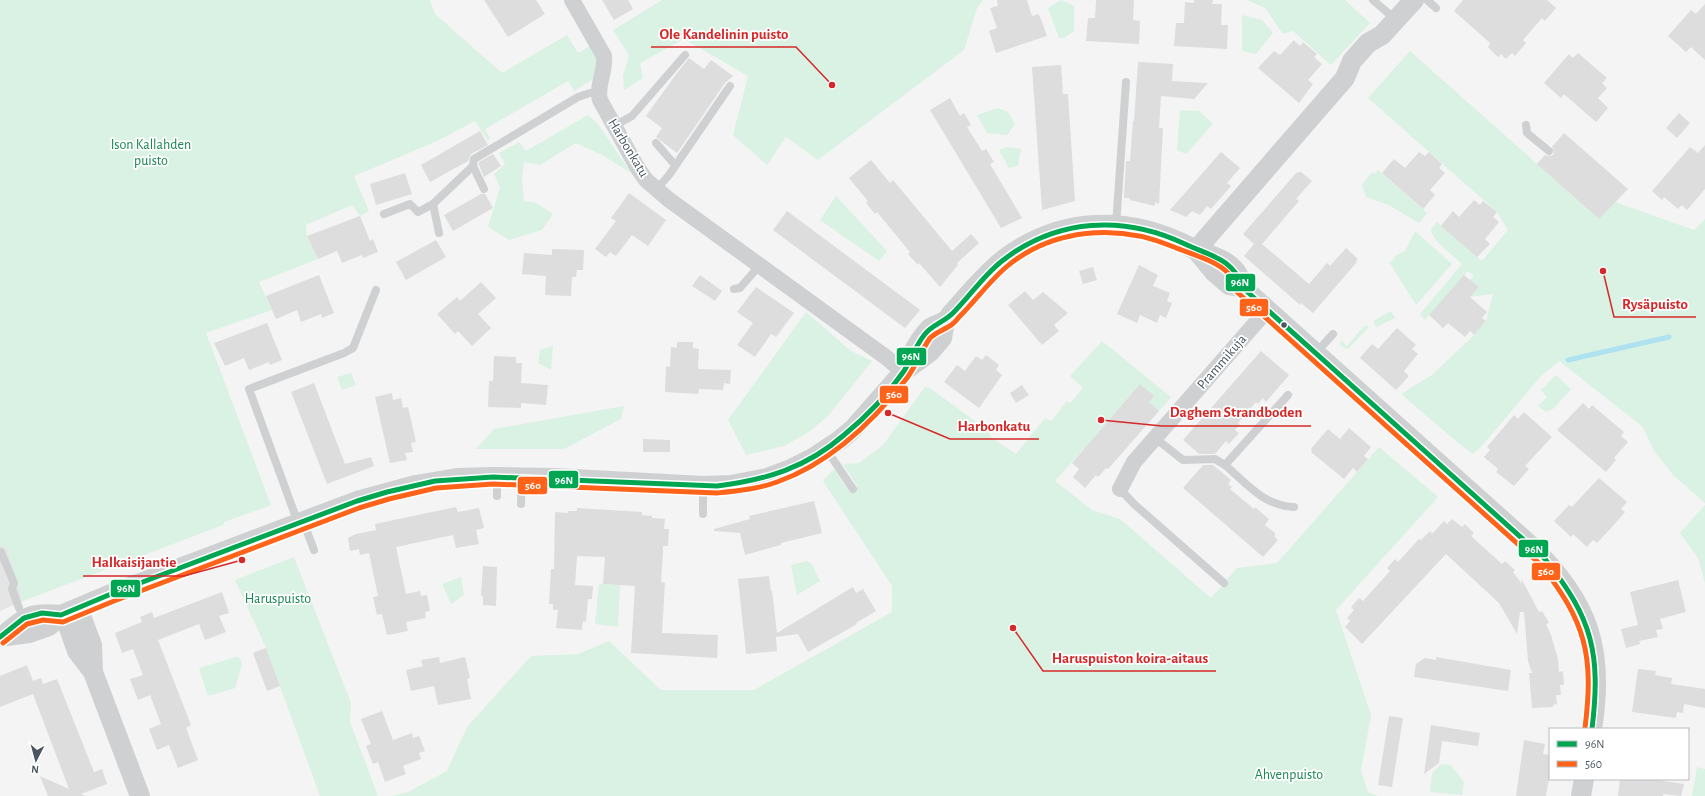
<svg xmlns="http://www.w3.org/2000/svg" width="1705" height="796" font-family="'Alegreya Sans',sans-serif">
	<style>
		.education { fill: #e6e5e6 }
		.green { fill: #d9f2e3 }
		.lines { fill: none; stroke-linecap: round; stroke-linejoin: round }
		.stream { stroke: #aee2f0; stroke-width: 5 }
		.building { fill: #ddddde }
		.service { stroke: #ced0d2; stroke-width: 8 }
		.minor { stroke: #ced0d2; stroke-width: 16 }
		.tertiary { stroke: #ced0d2; stroke-width: 20 }
		.bus-1-casing { stroke: #fff; stroke-width: 8 }
		.bus-2-casing { stroke: #fff; stroke-width: 8 }
		.bus-1 { stroke: #00a651; stroke-width: 5 }
		.bus-2 { stroke: #ff6319; stroke-width: 5 }
		.bus-dot { fill: #4a5661; stroke: #fff; stroke-width: 1.5 }
		.labels { text-anchor: middle; dominant-baseline: central; stroke-width: 3.5; stroke-linejoin: round; paint-order: stroke }
		.park-label { font-size: 14px; fill: #17864f; stroke: #fff }
		.street-label { font-size: 14px; fill: #4a5661; stroke: #fff }
		.leader { fill: none; stroke: #d62828; stroke-width: 1.5 }
		.callout-dot { fill: #d62828; stroke: #fff; stroke-width: 1.5 }
		.callout-label { font-size: 15px; text-anchor: middle; font-weight: bold; fill: #d62828; stroke: #fff; stroke-width: 3.5; stroke-linejoin: round; paint-order: stroke }
		.line-badge { stroke: #fff; stroke-width: 1.5 }
		.badge-label { font-size: 11px; text-anchor: middle; font-weight: bold; fill: #fff }
	</style>
	<rect width="100%" height="100%" fill="#f4f4f4"/>
	<path class="education" d="M0 545 7 548 23 601 0 611Z"/>
	<g class="green">
		<path d="M0 0H430L435 14 502 73 567 35 578 53 590 46 598 60 595 78 574 91 568 81 485 129 490 138 488 141 475 121 435 142 354 176 369 211 360 216 352 205 306 225 307 237 318 259 259 282 272 310 206 333 271 505 224 522 223 525 23 601 7 548 0 545Z"/>
		<path d="M662 0H983L977 8 964 50 818 160 786 137 767 165 733 135 748 76 684 39 640 63 643 78 624 90 623 76 629 55 613 30Z"/>
		<path d="M1061 0 1074 6V31L1064 38H1059L1048 8Z"/>
		<path d="M1247 0H1345L1370 23 1331 65 1293 31 1283 34 1265 8Z"/>
		<path d="M1242 15 1262 20 1273 33 1256 54 1242 51Z"/>
		<path d="M1410 51 1599 219 1615 202 1694 230 1705 219V503L1674 476 1654 451 1643 427 1559 361 1541 376 1482 446 1473 454 1458 443 1401 394 1432 375 1474 335 1486 321 1493 294 1470 297 1479 287 1470 280 1474 276 1468 271 1425 320 1420 314 1462 264C1454 256 1431 240 1431 229L1437 222 1482 261 1508 230 1497 212 1368 98Z"/>
		<path d="M998 108 1008 112 1015 124 1007 135 987 133 977 115Z"/>
		<path d="M1180 110 1199 111 1213 124 1186 154 1177 150Z"/>
		<path d="M588 115 598 124 631 173 604 156 576 143 540 165 524 162 522 178 524 201 536 203 553 214 542 230 509 240 488 227 500 188 494 174 505 164 499 153 519 142 526 151Z"/>
		<path d="M1007 147 1021 149 1018 166 1009 168 999 150Z"/>
		<path d="M1378 170 1427 213 1419 223 1415 221 1389 205 1366 197 1362 185 1372 172 1375 174Z"/>
		<path d="M836 196 887 251 879 261 820 220Z"/>
		<path d="M1415 231 1452 264 1416 305 1389 262 1393 260 1395 256 1405 251Z"/>
		<path d="M1391 311 1395 318 1376 327 1373 321Z"/>
		<path d="M806 312 851 351 872 361 829 415 809 432 784 446 746 455 728 420Z"/>
		<path d="M1367 325 1369 327 1349 348 1346 349 1339 344 1342 341 1347 346 1363 327Z"/>
		<path d="M1102 341 1171 397 1159 411 1149 402 1140 384 1094 437 1097 439 1092 445 1089 443 1055 481 1092 510 1120 519 1211 598 1237 568 1277 563 1379 447 1438 497 1336 610 1371 715 1361 771 1368 792 1378 796H392L408 792 447 771 467 727 531 656 578 654 609 641 661 690H754L892 612V586L823 481 834 469 849 491 857 486 843 464 859 463 883 445 925 387 930 388 987 430 992 438 1016 454 1045 418 1051 421 1067 401 1070 403 1083 388 1070 376Z"/>
		<path d="M553 346 551 370 538 363 540 350Z"/>
		<path d="M351 373 356 385 342 390 337 377Z"/>
		<path d="M1556 375 1571 389 1553 409 1546 412 1538 406 1547 397 1541 390Z"/>
		<path d="M624 406 621 419 564 449H476L494 429Z"/>
		<path d="M1705 505V583L1698 558 1680 533Z"/>
		<path d="M294 557 351 703 350 722 378 796H320L266 648 235 580Z"/>
		<path d="M807 561 812 564 820 581 797 595 791 565Z"/>
		<path d="M461 577 464 595 451 604 442 584Z"/>
		<path d="M599 584 620 585 618 627 595 624Z"/>
		<path d="M236 657H239L242 664 235 688 208 696 199 668Z"/>
		<path d="M1441 764 1451 765 1464 782 1462 795 1430 792 1432 773Z"/>
		<path d="M1697 767 1705 769V796H1692Z"/>
	</g>
	<g class="lines">
		<path class="stream" d="M1568 360 1669 337"/>
	</g>
	<g class="building">
		<path d="M484 0H536L545 14 508 37Z"/>
		<path d="M602 0H628L633 9 614 20Z"/>
		<path d="M997 0H1027L1032 16 1038 14 1041 19 1047 36 996 53 989 31 997 28 990 8 998 6Z"/>
		<path d="M1096 0H1134L1133 20 1140 21 1139 44 1086 41 1088 18H1095Z"/>
		<path d="M1194 0H1213L1212 4H1222L1221 25H1228L1227 49 1174 46 1176 23H1184L1185 2 1194 3Z"/>
		<path d="M1463 0H1547L1556 8 1545 21 1542 18 1523 40 1526 43 1515 56 1512 53 1506 59 1501 54 1498 57 1488 47 1490 44 1489 42 1454 11Z"/>
		<path d="M1705 4V60L1691 47 1686 52 1668 36 1691 10 1696 14Z"/>
		<path d="M1294 40 1300 46 1303 42 1317 54 1314 57 1322 64 1308 80 1313 84 1299 103 1258 68 1274 51 1280 55Z"/>
		<path d="M1578 53 1607 78 1602 83 1607 88 1598 98 1608 108 1596 122 1564 94 1561 98 1544 83 1569 54 1573 58Z"/>
		<path d="M689 58 704 69 711 60 733 76 725 83 677 153 656 137 662 128 646 116 677 73Z"/>
		<path d="M1138 62 1173 64 1172 81 1208 83 1194 99 1161 96 1159 128H1163L1159 204 1155 202V206L1130 200V198H1124L1126 161H1130L1133 121H1134Z"/>
		<path d="M1061 65 1063 94H1068L1075 201 1042 210 1032 67Z"/>
		<path d="M950 98 960 116 964 113 971 125 967 127 982 151 986 149 994 162 990 164 1022 218 1001 228 930 110Z"/>
		<path d="M1679 113 1690 123 1677 138 1666 128Z"/>
		<path d="M480 131 488 145 471 154 468 161 430 182 421 165Z"/>
		<path d="M1564 133 1628 189 1599 219 1537 164 1545 155 1548 156 1553 155 1554 152 1552 147Z"/>
		<path d="M1705 145V189L1687 210 1682 205 1678 209 1664 197 1662 200 1652 191 1690 147 1698 153Z"/>
		<path d="M1221 152 1240 168 1227 183 1231 186 1211 209 1207 206 1200 215 1192 211 1186 217 1170 210Z"/>
		<path d="M1419 152 1425 156 1429 152 1442 164 1439 168 1445 173 1430 190 1435 195 1423 209 1382 173 1394 159 1405 168Z"/>
		<path d="M493 154 501 166 484 177 479 165V162Z"/>
		<path d="M871 160 890 183 893 180 952 251 971 234 979 243 957 263 958 265 940 287 919 263 918 265 908 254 910 252 877 212 875 214 866 203 868 201 849 178Z"/>
		<path d="M1300 171 1312 181 1296 199 1299 201 1262 244 1309 284 1327 263 1330 266 1346 248 1358 259 1356 261 1357 262 1313 313 1301 303 1300 305 1244 256 1254 244 1243 234 1297 172 1298 173Z"/>
		<path d="M405 173 412 194 376 205 370 184Z"/>
		<path d="M629 193 666 220 648 246 632 235 616 256 610 252 606 257 595 249 616 221 611 218Z"/>
		<path d="M481 194H485L493 208 453 231 444 215Z"/>
		<path d="M1474 200 1480 205 1483 201 1497 212 1493 217 1499 222 1485 239 1490 244 1477 257 1441 226 1453 211 1459 217Z"/>
		<path d="M787 211 920 310 905 328 773 230Z"/>
		<path d="M360 216 370 241 373 239 378 252 363 258 362 255 342 263 337 251 318 259 307 236Z"/>
		<path d="M436 240 446 257 406 280 396 262Z"/>
		<path d="M552 249 584 250 583 270H577L576 277H572L571 296 545 295 546 276 522 274 524 253 552 255Z"/>
		<path d="M1139 265 1158 275 1153 286 1170 293 1167 301 1172 303 1166 318 1160 315 1157 323 1140 315 1137 323 1117 314Z"/>
		<path d="M1093 267 1097 280 1083 284 1079 271Z"/>
		<path d="M319 275 334 313 322 318 321 314 301 322 297 310 276 319 266 296Z"/>
		<path d="M700 275 722 291 715 301 692 286Z"/>
		<path d="M1464 275 1479 287 1470 297 1487 312 1482 318 1486 321 1474 335 1470 331 1465 337 1448 323 1443 328 1429 315Z"/>
		<path d="M481 282 496 298 478 314 491 328 472 346 458 331 455 334 437 314 457 297 460 301Z"/>
		<path d="M756 287 794 313 776 337 771 334 755 357 737 345 753 323 737 312Z"/>
		<path d="M1025 291 1033 300 1043 292 1068 313 1054 325 1059 331 1042 345 1008 305Z"/>
		<path d="M267 323 282 360 270 365 269 362 249 370 244 358 225 366 214 343Z"/>
		<path d="M1397 328 1416 345 1412 349 1418 354 1404 371 1409 376 1396 390 1360 358 1372 344 1378 349Z"/>
		<path d="M677 342H693V348L699 349 698 369 731 370 730 384 724 383 723 390 699 389 698 394 665 392 666 366 670 367 671 347 677 348Z"/>
		<path d="M1261 351 1289 375 1266 402 1263 398 1258 404 1256 402 1238 423 1240 424 1235 430 1239 433 1229 444 1226 441 1215 454H1199L1183 440Z"/>
		<path d="M986 355 999 365 996 370 1002 375 979 408 944 382 957 365 965 371 976 356 982 360Z"/>
		<path d="M494 356 516 357V363H522L521 383 548 385 546 405 521 403V408L488 407 489 381H493Z"/>
		<path d="M314 383 345 464 371 457 374 466 327 484 291 392Z"/>
		<path d="M1140 384 1154 396 1149 402 1159 411 1108 469 1106 468 1098 477 1096 475 1085 488 1073 477 1079 469 1072 463Z"/>
		<path d="M1022 385 1029 395 1016 403 1010 393Z"/>
		<path d="M392 393 393 400 401 398 403 408 408 407 416 442 411 443 413 452 405 453 407 460 390 463 375 397Z"/>
		<path d="M1583 403 1589 409 1592 405 1624 432 1621 436 1628 442 1614 458 1616 460 1606 472 1557 430Z"/>
		<path d="M1524 412 1552 437 1525 466 1529 469 1514 486 1496 472 1498 469 1484 457 1490 450 1487 447 1514 415 1518 419Z"/>
		<path d="M1349 428 1371 447 1364 456 1368 459 1357 472 1353 468 1344 479 1311 452 1312 450 1311 449 1328 429 1340 439Z"/>
		<path d="M643 439 670 440V452H643Z"/>
		<path d="M1203 465H1213L1231 480 1228 484 1232 487 1230 489 1254 509 1255 507 1269 519 1265 525 1276 534 1274 536 1278 540 1263 557 1183 488Z"/>
		<path d="M1599 478 1627 502 1621 509 1625 512 1611 528 1597 543 1593 540 1587 547 1573 534 1571 537 1554 521 1569 505 1572 507Z"/>
		<path d="M814 501 822 533 781 543V545L745 555 740 533 714 531V529L750 519 749 516Z"/>
		<path d="M456 507 458 512 479 508 484 528 476 530 479 544 456 548 453 535 396 547 406 594 420 591 421 596 427 595 430 611 425 612 426 618 406 622 408 631 387 635 382 614 377 615 373 597 378 596 369 553 360 555 359 549 350 551 348 538 356 534 376 530 375 524Z"/>
		<path d="M577 508 642 512V515L652 516V518L665 519 664 529H669L668 546H663V553L661 582 665 583 662 633 718 635 717 658 631 653 635 586 603 584 605 557 577 556 575 585 593 586 592 599H588L586 622 583 621 582 630 556 628 558 610H553V604H549L551 569H554L555 512 568 513V511H577Z"/>
		<path d="M1452 519 1462 527 1465 524 1474 533 1471 536 1502 564 1505 561 1515 570 1513 572 1522 584 1521 578 1539 612 1542 611 1549 623 1546 624 1551 635 1558 659 1559 672 1563 671 1564 685H1560L1561 695H1556L1557 704 1553 705V707L1532 708 1529 673H1532L1528 661 1524 612H1520L1517 634 1499 603 1446 554 1362 644 1345 627 1350 621 1347 618 1354 610 1351 607 1359 598 1363 601 1390 571 1387 568 1395 559 1398 562 1419 539 1421 540 1430 531 1432 534 1444 521 1447 524Z"/>
		<path d="M483 566 497 567 496 606 483 605V596H481Z"/>
		<path d="M769 576 771 591H772L777 633 853 587 856 593 863 589 876 611 856 623 857 624 808 652 798 634 776 637 777 651 746 654 738 579Z"/>
		<path d="M1678 580 1686 612 1660 619 1663 629 1656 630 1658 637 1639 641 1640 644 1626 648 1621 629 1638 625 1630 592Z"/>
		<path d="M222 592 229 613 219 616 226 632 205 640 199 624 158 640 191 725 186 728 198 760 178 768 169 745 157 750 149 729 161 724 150 695 138 700 130 679 143 675 133 649 122 653 115 633 142 622 140 617 152 612 154 618Z"/>
		<path d="M266 648 280 686 267 691 253 653Z"/>
		<path d="M439 657 440 663 465 657 470 678 467 679 471 699 438 705 434 686 411 691 406 670 423 666 421 660Z"/>
		<path d="M1436 657 1511 670 1508 691 1414 677 1416 664 1425 658 1436 660Z"/>
		<path d="M27 665 33 681 41 678 43 684 57 679 94 772 102 769 107 784 81 794 86 796H48L40 776 69 789 33 694 0 707V676Z"/>
		<path d="M1638 669 1656 671 1655 675 1672 678 1671 684 1705 689V708L1684 704 1683 713 1677 712 1676 718 1632 712Z"/>
		<path d="M382 711 393 740 412 733 413 738 419 736 425 751 419 753 421 759 403 766 406 774 385 782 378 762 373 764 366 746 371 744 361 719Z"/>
		<path d="M1389 716 1403 718 1392 787 1378 785Z"/>
		<path d="M1431 725 1480 733 1478 746 1442 741 1439 763 1424 774Z"/>
		<path d="M1524 740 1545 744 1543 754 1550 755V772L1546 796H1516Z"/>
		<path d="M1620 779H1651L1684 784 1681 796 1663 794V796H1618Z"/>
	</g>
	<g class="lines">
		<g class="service">
			<path d="M1373 0 1396 20"/>
			<path d="M1427 0 1436 8"/>
			<path d="M1526 125 1527 133 1549 151"/>
			<path d="M614 126 632 116 685 55"/>
			<path d="M656 143 675 165"/>
			<path d="M484 189 473 166 474 159 578 97 590 93H599"/>
			<path d="M656 190 669 175 730 86"/>
			<path d="M384 214 410 204 418 212 433 204"/>
			<path d="M1116 225 1126 82"/>
			<path d="M439 233 433 204 473 166"/>
			<path d="M734 289 740 288 759 266"/>
			<path d="M1315 354 1333 334"/>
			<path d="M1155 438 1183 460 1215 459 1225 465 1288 395"/>
			<path d="M826 449 853 489"/>
			<path d="M1225 465C1246 483 1264 506 1294 507"/>
			<path d="M1120 489 1134 504 1224 583"/>
			<path d="M497 496V478"/>
			<path d="M521 504 522 477"/>
			<path d="M703 514V486"/>
			<path d="M303 521 314 550"/>
			<path d="M298 523 249 389 344 353 353 348 376 290"/>
			<path d="M1 552 14 583 12 589 19 608"/>
		</g>
		<g class="minor">
			<path d="M572 0 604 56C606 71 596 86 600 100L637 167 646 180 668 199 887 358 903 372"/>
			<path d="M1120 489 1134 462 1267 310"/>
		</g>
		<g class="tertiary">
			<path d="M1196 250 1345 78 1352 61 1368 43 1382 35 1414 0"/>
			<path d="M1196 250 1214 272 1229 285 1242 287"/>
			<path d="M905 367C912 354 918 340 929 329 934 325 941 324 945 321 948 319 950 316 951 314 968 295 984 275 1004 259 1061 216 1128 215 1190 247 1206 255 1226 257 1237 273 1240 276 1240 283 1242 287L1531 546C1589 602 1605 650 1592 729"/>
			<path d="M78 608 92 645 93 672"/>
			<path d="M64 614 77 651 93 672 140 796"/>
			<path d="M4 635C27 616 30 612 61 615"/>
			<path d="M0 637 29 633 49 626 61 615 111 594 357 501 416 485 457 478 493 477 555 478 703 486 731 485 767 478 789 470 811 459 840 440 853 429 903 372 930 352 942 338 945 321"/>
			<path d="M1581 796 1584 779"/>
		</g>
		<g class="bus-1-casing">
			<path id="bus-1" d="M0 637 24 618 42 613 61 615 111 594 357 501 387 492 435 481 493 477 717 486C766 480 806 468 844 435 866 417 888 394 904 371 911 359 916 345 925 334 932 325 944 322 953 313 970 296 983 276 1002 261 1057 218 1124 215 1185 244 1208 255 1235 259 1242 287L1545 559C1593 619 1601 654 1592 729"/>
		</g>
		<g class="bus-2-casing">
			<path id="bus-2" d="M3 643 27 624 43 620 63 622 114 601 359 508 389 499 436 488 493 484 717 493C737 491 758 489 777 482 831 463 873 422 907 378 916 366 921 351 930 338 935 333 941 331 948 327 952 325 956 321 959 317 975 301 988 283 1005 268 1052 228 1118 223 1174 247 1191 254 1215 260 1228 273 1233 279 1233 286 1237 292L1540 564C1586 622 1594 655 1585 728"/>
		</g>
		<use href="#bus-1" class="bus-1"/>
		<use href="#bus-2" class="bus-2"/>
	</g>
	<circle class="bus-dot" cx="1284" cy="325" r="3.5"/>
	<g class="labels">
		<g class="park-label">
			<text x="151" y="145">Ison Kallahden<tspan x="151" dy="16">puisto</tspan></text>
			<text x="278" y="599">Haruspuisto</text>
			<text x="1289" y="775">Ahvenpuisto</text>
		</g>
		<g class="street-label">
			<text transform="translate(628 148) rotate(59)">Harbonkatu</text>
			<text transform="translate(1222 362) rotate(-49)">Prammikuja</text>
		</g>
	</g>
	<path class="leader" d="M832 85L796 47H651M1603 271L1614 317H1696M1101 420L1162 426H1311M888 413L950 439H1039M242 560L184 576H83M1013 628L1043 671H1216"/>
	<g class="callout-dot">
		<circle cx="832" cy="85" r="4"/>
		<circle cx="1603" cy="271" r="4"/>
		<circle cx="1101" cy="420" r="4"/>
		<circle cx="888" cy="413" r="4"/>
		<circle cx="242" cy="560" r="4"/>
		<circle cx="1013" cy="628" r="4"/>
	</g>
	<g class="callout-label">
		<text x="724" y="39">Ole Kandelinin puisto</text>
		<text x="1655" y="309">Rysäpuisto</text>
		<text x="1236" y="417">Daghem Strandboden</text>
		<text x="994" y="431">Harbonkatu</text>
		<text x="134" y="567">Halkaisijantie</text>
		<text x="1130" y="663">Haruspuiston koira-aitaus</text>
	</g>
	<g class="line-badge">
		<rect x="1225" y="273" width="31" height="19" rx="4" fill="#00a651"/>
		<rect x="1239" y="298" width="30" height="19" rx="4" fill="#ff6319"/>
		<rect x="896" y="347" width="31" height="19" rx="4" fill="#00a651"/>
		<rect x="879" y="385" width="30" height="19" rx="4" fill="#ff6319"/>
		<rect x="548" y="470" width="31" height="19" rx="4" fill="#00a651"/>
		<rect x="517" y="476" width="31" height="19" rx="4" fill="#ff6319"/>
		<rect x="1518" y="539" width="31" height="19" rx="4" fill="#00a651"/>
		<rect x="1531" y="562" width="30" height="19" rx="4" fill="#ff6319"/>
		<rect x="110" y="579" width="31" height="19" rx="4" fill="#00a651"/>
	</g>
	<g class="badge-label">
		<text x="1240" y="286">96N</text>
		<text x="1254" y="311">560</text>
		<text x="911" y="360">96N</text>
		<text x="894" y="398">560</text>
		<text x="564" y="484">96N</text>
		<text x="533" y="489">560</text>
		<text x="1534" y="553">96N</text>
		<text x="1546" y="575">560</text>
		<text x="126" y="592">96N</text>
	</g>
	<rect x="1549" y="728" width="140" height="52" fill="#ffffff" stroke="#b7bbc0"/>
	<rect x="1557" y="741" width="20" height="6" fill="#00a651" stroke="#b7bbc0"/>
	<text x="1585" y="748" font-size="12" fill="#4a5661">96N</text>
	<rect x="1557" y="761" width="20" height="6" fill="#ff6319" stroke="#b7bbc0"/>
	<text x="1585" y="768" font-size="12" fill="#4a5661">560</text>
	<g transform="translate(36 760) rotate(186)" stroke="#ffffff" stroke-width="3" paint-order="stroke">
	<path d="M0-3L7 15L0 10L-7 15Z" fill="#4a5661"/>
	<text y="-6" font-size="11" font-weight="bold" text-anchor="middle" fill="#4a5661">N</text>
	</g>
</svg>
